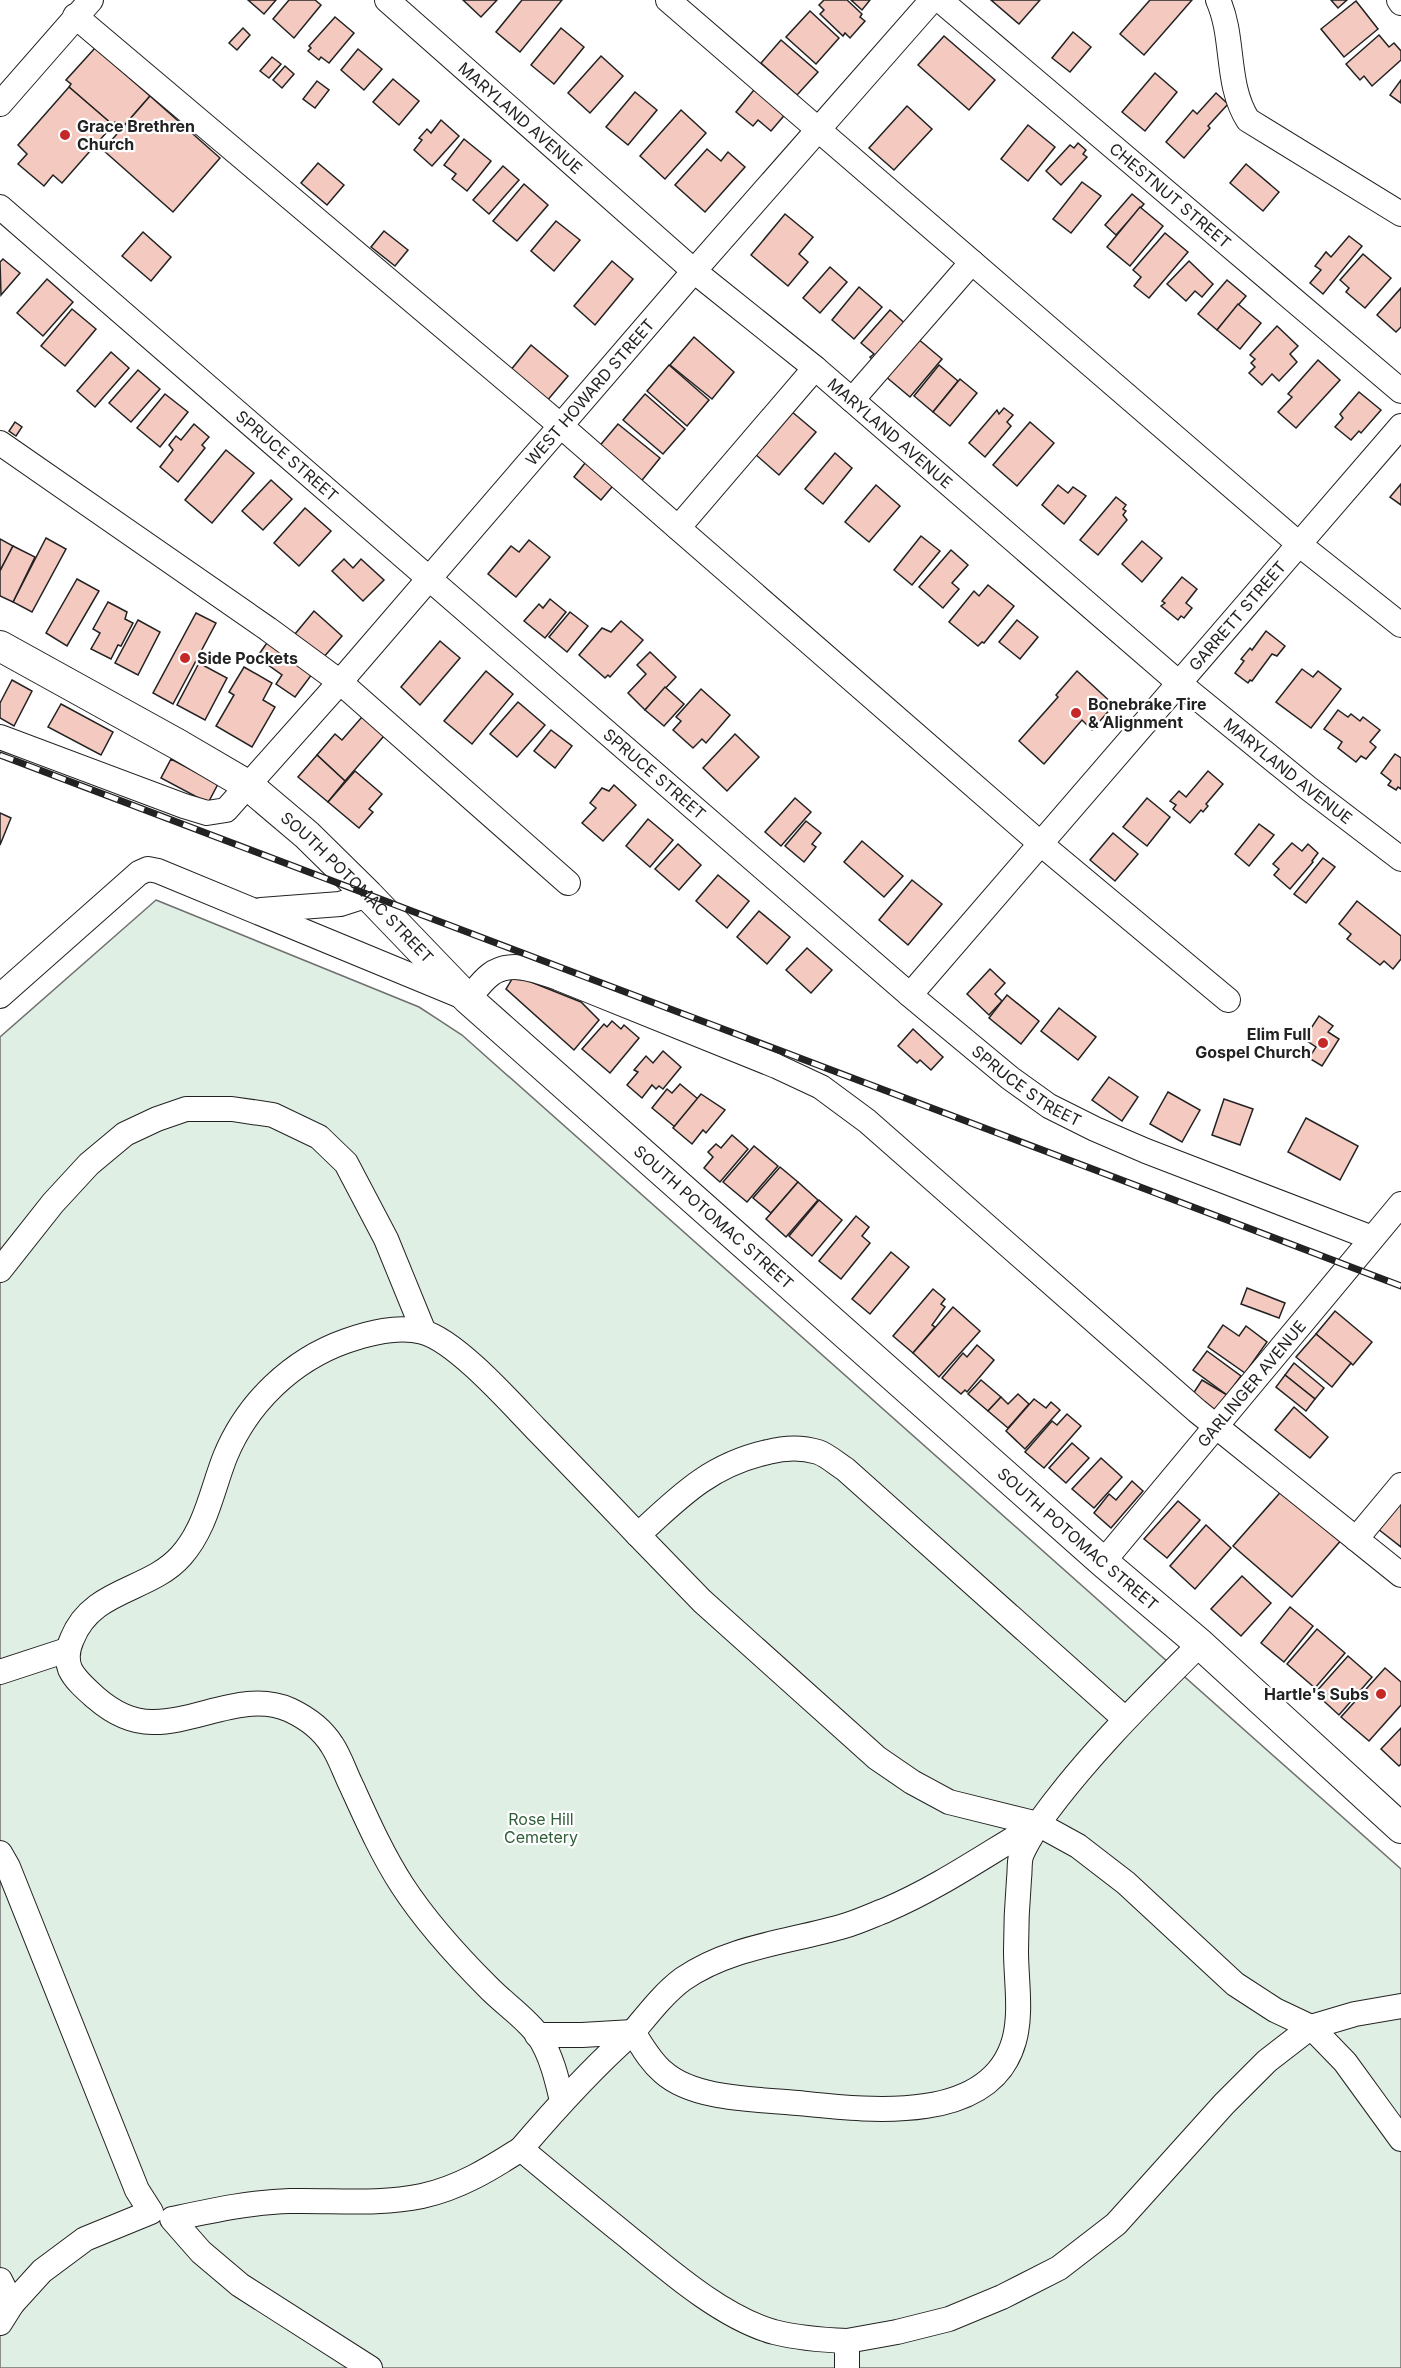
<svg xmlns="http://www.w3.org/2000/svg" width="1401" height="2368" font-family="Inter,sans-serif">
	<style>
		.green { fill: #e0efe3; stroke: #6f6f6f; stroke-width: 1.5 }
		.building { fill: #f3c9c0; stroke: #222; stroke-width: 1.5 }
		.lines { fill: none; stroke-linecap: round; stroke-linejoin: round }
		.minor-casing { stroke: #222; stroke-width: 26 }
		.major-casing { stroke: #222; stroke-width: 32 }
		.minor { stroke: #fff; stroke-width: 24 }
		.major { stroke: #fff; stroke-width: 30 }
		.rail-casing { stroke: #222; stroke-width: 7 }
		.rail { stroke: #fff; stroke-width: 4.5; stroke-dasharray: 14; stroke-linecap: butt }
		.poi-dot { fill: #c62828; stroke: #fff; stroke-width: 2 }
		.labels { text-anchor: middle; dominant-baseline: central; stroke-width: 4.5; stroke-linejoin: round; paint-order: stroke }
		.street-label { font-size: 16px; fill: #222; stroke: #fff }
		.poi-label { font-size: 16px; font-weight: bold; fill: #222; stroke: #fff; text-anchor: start }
		.park-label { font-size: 16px; fill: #2f5e38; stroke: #fff }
	</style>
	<rect width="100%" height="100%" fill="#fff"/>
	<path class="green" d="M156 900 419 1007 462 1035 1401 1869V2368H0V1037Z"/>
	<g class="building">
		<path d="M248 0H276L264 14Z"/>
		<path d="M289 0H315L321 5 294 38 273 19Z"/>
		<path d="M463 0H497L481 17Z"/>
		<path d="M522 0H562L520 52 496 32Z"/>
		<path d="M824 0H847L862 14 860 17 865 21 850 38 845 33 843 36 820 14 824 10 819 5Z"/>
		<path d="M851 0H870L862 10Z"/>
		<path d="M991 0H1040L1019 24Z"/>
		<path d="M1150 0H1192L1144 55 1120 34Z"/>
		<path d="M1331 0H1347L1338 8Z"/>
		<path d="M1356 1 1378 29 1344 57 1321 29Z"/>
		<path d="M810 11 839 38 816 64 786 37Z"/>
		<path d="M335 17 354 33 329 63 321 57 319 60 308 51 311 48 309 46Z"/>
		<path d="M243 28 250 35 237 50 229 43Z"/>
		<path d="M561 28 584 47 554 84 531 65Z"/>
		<path d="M1073 32 1091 47 1070 72 1052 58Z"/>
		<path d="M1379 35 1389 47 1394 43 1401 51V60L1372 86 1364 76 1360 80 1346 64Z"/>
		<path d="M944 36 995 80 969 110 918 65Z"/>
		<path d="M781 40 818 72 797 95 761 63Z"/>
		<path d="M95 48 150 96 122 128 115 122 113 125 69 87 71 84 66 80Z"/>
		<path d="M358 49 382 69 364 90 341 70Z"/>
		<path d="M601 56 623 76 590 113 568 93Z"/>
		<path d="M272 57 281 64 269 78 260 71Z"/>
		<path d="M285 66 294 74 282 88 273 80Z"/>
		<path d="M1155 73 1177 92 1145 131 1122 112Z"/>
		<path d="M393 79 419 101 399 125 373 102Z"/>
		<path d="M1401 80V103L1390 95Z"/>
		<path d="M317 81 329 90 315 108 303 99Z"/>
		<path d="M758 85 788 111 771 131 758 120 753 126 736 112Z"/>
		<path d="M69 87 113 125 62 183 53 175 44 186 18 164 27 154 18 145Z"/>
		<path d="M635 92 657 110 628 145 606 127Z"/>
		<path d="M1216 93 1228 104 1208 126 1210 128 1184 158 1166 142 1193 110 1197 114Z"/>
		<path d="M150 96 220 158 173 212 103 150Z"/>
		<path d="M907 106 932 129 894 170 869 148Z"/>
		<path d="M681 110 706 133 665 179 640 156Z"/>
		<path d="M441 120 459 136 432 166 414 150 422 140 419 138 427 129 431 133Z"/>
		<path d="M1028 125 1055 147 1028 181 1001 159Z"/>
		<path d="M464 139 491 161 467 191 452 179 456 174 444 165Z"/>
		<path d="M1078 143 1086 150 1083 154 1087 157 1061 185 1046 171 1070 145 1074 148Z"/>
		<path d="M707 149 721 161 728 152 745 167 705 212 675 185Z"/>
		<path d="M318 163 344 185 327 205 301 183Z"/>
		<path d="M1246 164 1279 192 1263 211 1230 183Z"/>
		<path d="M503 166 519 180 489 214 473 200Z"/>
		<path d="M1082 182 1101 196 1071 233 1053 219Z"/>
		<path d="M524 184 548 205 517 241 493 221Z"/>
		<path d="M1132 194 1144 204 1116 235 1105 225Z"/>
		<path d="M1140 207 1163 226 1130 266 1107 247Z"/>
		<path d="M785 214 813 237 799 254 808 262 788 286 751 255Z"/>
		<path d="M556 221 580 240 554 271 531 251Z"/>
		<path d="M384 231 408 250 395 266 371 247Z"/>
		<path d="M143 232 171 257 151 281 122 256Z"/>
		<path d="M1165 233 1188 252 1149 298 1134 286 1141 277 1133 270Z"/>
		<path d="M1349 236 1362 246 1323 294 1310 283 1321 270 1315 266 1326 252 1331 257Z"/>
		<path d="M1363 254 1391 278 1365 308 1346 292 1349 288 1340 280Z"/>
		<path d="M3 259 20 273 1 295 0 262Z"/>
		<path d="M612 261 633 279 595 325 574 306Z"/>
		<path d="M1189 261 1213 284 1202 297 1195 291 1186 301 1167 284Z"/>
		<path d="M830 267 847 282 820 313 803 298Z"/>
		<path d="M47 279 73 302 43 336 17 313Z"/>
		<path d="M1227 280 1246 296 1217 330 1198 314Z"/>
		<path d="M859 287 882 307 854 339 832 320Z"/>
		<path d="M1401 288V327L1396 332 1377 315Z"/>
		<path d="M1238 304 1261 323 1240 349 1217 330Z"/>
		<path d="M72 309 96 329 65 366 41 346Z"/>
		<path d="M890 310 909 327 877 364 870 357 874 354 861 343Z"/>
		<path d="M1277 326 1298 346 1290 354 1297 362 1279 381 1272 374 1262 385 1249 373 1255 367 1251 363 1255 359 1250 355Z"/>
		<path d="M694 337 734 372 712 399 670 365Z"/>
		<path d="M917 338 942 359 910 397 885 376Z"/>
		<path d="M531 345 568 376 546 402 510 371Z"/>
		<path d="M111 352 129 368 95 407 77 391Z"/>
		<path d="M1318 360 1340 380 1296 428 1278 412 1292 397 1288 394Z"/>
		<path d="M669 365 709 400 687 426 647 391Z"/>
		<path d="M939 365 958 381 933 412 914 396Z"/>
		<path d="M138 370 160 389 131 422 109 403Z"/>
		<path d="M960 379 977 393 950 426 933 412Z"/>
		<path d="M1359 392 1381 410 1361 433 1359 431 1351 440 1335 427 1343 418 1340 414Z"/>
		<path d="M165 394 188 412 160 447 137 428Z"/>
		<path d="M645 394 685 429 663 454 623 420Z"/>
		<path d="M1004 408 1013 415 1007 422 1011 426 985 457 969 443 997 410 999 414Z"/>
		<path d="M791 411 816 432 779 475 755 454Z"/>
		<path d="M15 422 22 427 16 436 9 431Z"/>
		<path d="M1030 422 1054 443 1017 486 993 465Z"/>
		<path d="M194 424 209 437 202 445 205 448 178 482 160 467 173 450 169 445 176 436 181 440Z"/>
		<path d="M618 424 660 458 639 484 597 449Z"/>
		<path d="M226 450 254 473 212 523 185 500Z"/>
		<path d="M835 453 852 468 823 504 805 489Z"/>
		<path d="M589 458 617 481 601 500 574 477Z"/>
		<path d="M271 480 292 499 263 530 242 511Z"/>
		<path d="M1401 484V505L1390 497Z"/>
		<path d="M876 485 900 506 869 542 845 522Z"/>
		<path d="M1058 485 1068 493 1073 487 1086 496 1064 524 1042 505Z"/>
		<path d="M1116 497 1126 505 1123 509 1126 511 1123 515 1127 520 1098 555 1080 540Z"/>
		<path d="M305 508 331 531 299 566 274 543Z"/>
		<path d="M921 536 940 551 912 585 894 570Z"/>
		<path d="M46 538 66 549 32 612 13 602Z"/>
		<path d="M0 539 13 546 0 571Z"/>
		<path d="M529 540 550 557 516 597 488 574 511 546 519 552Z"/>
		<path d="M1142 541 1162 558 1142 582 1122 564Z"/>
		<path d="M13 546 35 557 13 602 0 596V571Z"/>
		<path d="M951 550 968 565 952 583 959 589 943 608 919 587Z"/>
		<path d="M344 559 353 568 361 559 384 580 363 601 332 571Z"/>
		<path d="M1182 577 1197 589 1186 603 1192 608 1184 618 1181 616 1178 620 1161 606 1165 603 1162 601Z"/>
		<path d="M77 579 99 591 67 646 46 633Z"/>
		<path d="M988 585 1014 606 984 643 982 642 978 646 949 622 974 591 979 596Z"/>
		<path d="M550 599 566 612 545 638 524 621 539 604 543 608Z"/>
		<path d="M108 602 127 612 125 619 133 623 121 646 118 645 111 659 91 649 100 633 93 629Z"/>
		<path d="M314 611 342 636 323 658 295 634Z"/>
		<path d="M570 612 588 626 567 652 549 637Z"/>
		<path d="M196 613 216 623 173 704 153 693Z"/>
		<path d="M138 620 160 632 138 675 115 663Z"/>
		<path d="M1017 620 1038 637 1020 659 999 642Z"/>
		<path d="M621 621 643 640 610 677 608 675 605 678 579 655 602 628 611 632Z"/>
		<path d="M1266 631 1285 646 1277 656 1272 654 1252 681 1250 680 1248 683 1235 673 1244 661 1241 659 1250 648 1252 650Z"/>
		<path d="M269 640 318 666 295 697 276 684 282 675 257 657Z"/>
		<path d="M440 641 460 658 420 705 401 687Z"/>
		<path d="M650 652 676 677 645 710 628 693 646 674 637 665Z"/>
		<path d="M199 663 227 678 205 720 177 705Z"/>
		<path d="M244 667 272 683 263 700 275 707 252 747 216 726 234 695 229 692Z"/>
		<path d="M1302 669 1313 677 1318 671 1341 689 1311 728 1276 702Z"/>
		<path d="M486 671 513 694 472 744 444 721Z"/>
		<path d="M1077 671 1114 705 1092 730 1082 720 1044 764 1019 741 1058 697 1056 695Z"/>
		<path d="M12 680 32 691 14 726 0 718V703Z"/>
		<path d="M665 687 684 704 664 726 645 710Z"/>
		<path d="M701 689 730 715 706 743 702 739 693 748 673 730 681 721 676 717Z"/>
		<path d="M518 702 545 725 517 757 490 734Z"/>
		<path d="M61 704 113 732 101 755 48 727Z"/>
		<path d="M368 710 390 729 345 781 317 755 335 734 342 740Z"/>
		<path d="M1338 710 1348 717 1351 714 1360 721 1363 717 1380 730 1370 742 1376 747 1366 759 1361 756 1356 762 1338 748 1342 742 1324 729Z"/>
		<path d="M551 730 572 746 555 768 534 751Z"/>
		<path d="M735 734 759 757 727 791 703 768Z"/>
		<path d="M1395 754 1401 758V789L1398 787 1396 790 1388 785 1391 781 1381 773Z"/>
		<path d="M317 755 345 781 328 802 298 777Z"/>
		<path d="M171 759 218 784 208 803 161 778Z"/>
		<path d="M355 771 382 794 369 809 373 812 359 828 328 802Z"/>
		<path d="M1208 771 1223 784 1206 804 1208 806 1203 812 1201 810 1190 823 1173 809 1176 805 1170 801 1179 791 1186 797Z"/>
		<path d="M614 785 636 805 603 841 582 823 596 808 590 803 602 788 609 791Z"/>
		<path d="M795 798 811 812 781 846 765 832Z"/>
		<path d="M1147 798 1170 817 1147 846 1123 827Z"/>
		<path d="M0 813 11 818 0 845Z"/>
		<path d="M648 819 673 840 650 867 626 846Z"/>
		<path d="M806 821 821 833 812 844 816 847 804 862 785 846Z"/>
		<path d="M1259 824 1274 835 1249 866 1235 854Z"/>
		<path d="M1113 833 1138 854 1115 881 1090 860Z"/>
		<path d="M862 841 903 876 884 897 844 862Z"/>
		<path d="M1292 843 1302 851 1308 844 1318 853 1312 861 1313 862 1290 889 1274 875 1279 869 1273 864Z"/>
		<path d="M678 844 701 865 679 890 655 869Z"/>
		<path d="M1323 858 1335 867 1306 903 1294 894Z"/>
		<path d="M718 875 749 901 727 928 696 901Z"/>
		<path d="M912 880 942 904 908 945 879 920Z"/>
		<path d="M1357 901 1401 936V959L1393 969 1384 961 1380 965 1347 939 1351 934 1339 924Z"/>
		<path d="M759 911 790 937 767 964 737 937Z"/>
		<path d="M807 948 832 970 811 993 786 970Z"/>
		<path d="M990 969 1005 983 995 994 1002 1001 989 1015 967 994Z"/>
		<path d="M512 979 526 980 581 1002 599 1020 574 1050 506 989Z"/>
		<path d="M1007 995 1039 1021 1021 1044 989 1018Z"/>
		<path d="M1059 1008 1096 1037 1078 1060 1041 1031Z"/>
		<path d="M1319 1016 1333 1026 1328 1032 1339 1039 1322 1066 1309 1058 1316 1047 1304 1039Z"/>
		<path d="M612 1021 621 1029 624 1025 639 1038 610 1073 582 1049 604 1024 607 1027Z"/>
		<path d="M913 1029 943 1057 931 1070 920 1060 917 1063 898 1046Z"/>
		<path d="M663 1051 681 1067 663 1089 659 1086 656 1089 652 1085 642 1098 627 1085 638 1072 634 1070 646 1056 653 1063Z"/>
		<path d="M1109 1077 1138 1097 1122 1121 1092 1100Z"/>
		<path d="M680 1084 698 1099 675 1127 652 1108 667 1089 672 1093Z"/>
		<path d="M1168 1092 1200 1110 1182 1142 1150 1124Z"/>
		<path d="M701 1094 725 1110 706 1133 703 1130 692 1144 673 1128Z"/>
		<path d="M1224 1099 1253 1109 1240 1145 1212 1135Z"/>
		<path d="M1306 1118 1358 1146 1340 1180 1288 1152Z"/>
		<path d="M732 1135 748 1149 720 1182 704 1168 713 1157 708 1152 716 1144 721 1148Z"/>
		<path d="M754 1146 778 1166 747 1202 723 1182Z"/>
		<path d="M780 1167 798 1182 771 1213 753 1198Z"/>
		<path d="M798 1182 818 1200 786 1237 766 1219Z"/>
		<path d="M819 1200 842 1220 812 1256 789 1236Z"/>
		<path d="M856 1216 869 1227 862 1236 870 1243 841 1279 819 1261Z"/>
		<path d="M891 1252 909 1267 870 1314 852 1299Z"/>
		<path d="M1247 1288 1285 1303 1279 1318 1241 1304Z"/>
		<path d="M933 1289 945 1299 941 1304 945 1307 932 1325 935 1327 913 1353 893 1336Z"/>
		<path d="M953 1307 980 1331 939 1377 913 1353Z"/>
		<path d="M1335 1311 1372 1342 1353 1365 1316 1334Z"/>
		<path d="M1223 1325 1239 1336 1246 1326 1267 1342 1245 1373 1208 1347Z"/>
		<path d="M1316 1334 1351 1363 1332 1387 1296 1357Z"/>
		<path d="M977 1345 994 1360 967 1392 965 1390 961 1394 942 1378 963 1353 967 1357Z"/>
		<path d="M1207 1351 1241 1376 1227 1395 1193 1370Z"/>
		<path d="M1294 1363 1324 1388 1315 1399 1285 1375Z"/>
		<path d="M1285 1375 1315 1399 1306 1411 1276 1387Z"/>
		<path d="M981 1380 1001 1397 988 1411 968 1394Z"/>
		<path d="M1202 1380 1227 1395 1211 1420 1191 1397Z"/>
		<path d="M1018 1394 1029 1404 1008 1428 988 1411 1001 1397 1008 1404Z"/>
		<path d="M1034 1399 1046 1408 1051 1402 1060 1410 1025 1449 1006 1431Z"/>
		<path d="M1294 1407 1328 1437 1310 1458 1275 1430Z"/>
		<path d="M1067 1414 1081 1426 1044 1468 1025 1452 1052 1421 1057 1425Z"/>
		<path d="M1072 1443 1089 1458 1066 1483 1049 1468Z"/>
		<path d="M1101 1458 1122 1477 1094 1508 1072 1489Z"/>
		<path d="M1132 1481 1143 1491 1111 1528 1094 1513 1109 1494 1116 1500Z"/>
		<path d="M1285 1487 1343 1538 1292 1597 1233 1546Z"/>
		<path d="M1178 1501 1200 1520 1167 1558 1144 1539Z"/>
		<path d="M1401 1502V1547L1378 1529Z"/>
		<path d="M1206 1525 1231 1548 1195 1589 1170 1566Z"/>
		<path d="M1242 1576 1271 1603 1241 1636 1211 1609Z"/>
		<path d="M1290 1607 1313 1626 1284 1662 1261 1643Z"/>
		<path d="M1317 1629 1345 1653 1315 1688 1287 1664Z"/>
		<path d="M1348 1656 1372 1677 1339 1715 1315 1693Z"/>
		<path d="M1385 1668 1401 1682V1705L1369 1741 1341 1717Z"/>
		<path d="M1401 1728V1764L1399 1766 1381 1749Z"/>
	</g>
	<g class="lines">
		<g class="minor-casing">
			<g id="minor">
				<path id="s1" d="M387 0 694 271 815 368 1179 683 1308 788 1401 859"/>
				<path d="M668 0 1300 545 1401 625"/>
				<path id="s2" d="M940 0 1401 391"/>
				<path d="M1218 0C1235 38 1225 84 1248 120L1401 214"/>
				<path d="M1399 0 1401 3"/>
				<path d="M75 16 561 426 1041 844 1228 1000"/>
				<path d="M0 104 91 0"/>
				<path id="s3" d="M0 207 910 995 1010 1078 1049 1106 1095 1129 1146 1151 1372 1238"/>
				<path d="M852 400 972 262"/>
				<path d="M0 443 268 629 340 682 568 883"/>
				<path d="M678 528 815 368"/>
				<path id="s4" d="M0 737 184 806 207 813 226 810 340 682 694 271 932 0"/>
				<path d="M261 910 340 904 368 895"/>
				<path id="s5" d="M910 995 1401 426"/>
				<path d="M0 996 139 873 148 869 158 871 468 999C475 991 482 981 490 975 510 959 538 971 558 978L776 1066 821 1087 867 1121 1197 1411 1401 1575"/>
				<path d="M0 1270 53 1203 89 1164 125 1134 157 1119 186 1109H232L273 1115 319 1137 346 1163 386 1239 424 1332"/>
				<path d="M1356 1539 1401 1485"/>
				<path id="s6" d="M1103 1562 1401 1204"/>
				<path d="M0 1672 67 1650"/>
				<path d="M1125 1719 845 1469C837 1464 827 1455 818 1452 802 1447 783 1448 768 1452 710 1465 680 1496 638 1535L702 1601 877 1758 912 1782 949 1802 1038 1824C1085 1758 1143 1701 1200 1644"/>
				<path d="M1038 1824C1033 1834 1025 1845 1021 1856 1019 1863 1020 1872 1019 1879 1017 1903 1016 1927 1016 1951 1016 1980 1022 2013 1014 2041 990 2126 865 2110 798 2103 757 2099 694 2100 663 2072 650 2061 642 2046 633 2032 648 2014 664 1993 683 1979 731 1946 790 1942 844 1926 858 1922 873 1915 886 1910 940 1887 988 1853 1038 1824Z"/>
				<path d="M1038 1824 1078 1846 1126 1883 1235 1984 1275 2010 1311 2027 1345 2062 1401 2139"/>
				<path d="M0 1853 8 1867 137 2190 151 2212 85 2239 42 2271 12 2304 0 2280"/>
				<path d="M537 2035H582L633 2032"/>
				<path d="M562 2101C557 2079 551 2054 538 2035 526 2018 502 2002 487 1986 456 1955 426 1922 402 1885 382 1854 367 1820 352 1787 345 1773 340 1757 332 1745 322 1729 307 1718 290 1710 245 1690 197 1723 152 1722 131 1722 111 1711 96 1698 87 1690 75 1680 70 1669 66 1659 68 1648 72 1639 92 1588 149 1592 181 1556 206 1528 212 1490 225 1457 247 1403 292 1360 346 1341 369 1333 398 1325 423 1332 456 1341 510 1402 535 1428 569 1463 604 1499 638 1535"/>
				<path d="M521 2149C556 2108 592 2068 633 2032"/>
				<path d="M0 2323 12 2304"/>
				<path d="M847 2341 897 2332 949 2319 1002 2297 1059 2268 1116 2224 1224 2104 1267 2061 1311 2027 1355 2014 1401 2006"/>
				<path d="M370 2368 240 2285 201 2252 172 2219C210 2211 250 2202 290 2201 334 2200 379 2205 422 2196 459 2188 490 2169 521 2149 557 2179 592 2208 628 2237 668 2270 723 2318 774 2332 798 2338 822 2340 847 2341V2368"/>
			</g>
		</g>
		<g class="major-casing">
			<g id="major">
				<path id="s7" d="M0 646 179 745 249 786 307 835 368 895 468 999 1103 1562 1200 1644 1401 1828"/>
			</g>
		</g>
		<use href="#minor" class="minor"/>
		<use href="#major" class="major"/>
		<g class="rail-casing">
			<path id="rail" d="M0 755 1401 1286"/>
		</g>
		<use href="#rail" class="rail"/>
	</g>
	<g class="poi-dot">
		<circle cx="65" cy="135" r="6"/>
		<circle cx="185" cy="658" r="6"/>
		<circle cx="1076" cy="713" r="6"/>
		<circle cx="1323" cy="1043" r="6"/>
		<circle cx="1381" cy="1694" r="6"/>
	</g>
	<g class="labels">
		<g class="street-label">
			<text stroke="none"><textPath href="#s1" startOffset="178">MARYLAND AVENUE</textPath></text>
			<text stroke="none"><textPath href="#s2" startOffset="302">CHESTNUT STREET</textPath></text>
			<text stroke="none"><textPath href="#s4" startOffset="794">WEST HOWARD STREET</textPath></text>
			<text stroke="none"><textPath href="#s1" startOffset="664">MARYLAND AVENUE</textPath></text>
			<text stroke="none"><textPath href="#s3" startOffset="380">SPRUCE STREET</textPath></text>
			<text stroke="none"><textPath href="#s5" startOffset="501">GARRETT STREET</textPath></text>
			<text stroke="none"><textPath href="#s1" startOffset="1186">MARYLAND AVENUE</textPath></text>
			<text stroke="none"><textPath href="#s3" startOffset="866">SPRUCE STREET</textPath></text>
			<text stroke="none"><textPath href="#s7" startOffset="434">SOUTH POTOMAC STREET</textPath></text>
			<text stroke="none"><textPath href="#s3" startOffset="1352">SPRUCE STREET</textPath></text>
			<text stroke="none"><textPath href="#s7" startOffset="920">SOUTH POTOMAC STREET</textPath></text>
			<text stroke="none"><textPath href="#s6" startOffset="232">GARLINGER AVENUE</textPath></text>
			<text stroke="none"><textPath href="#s7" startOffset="1406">SOUTH POTOMAC STREET</textPath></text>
		</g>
		<g class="poi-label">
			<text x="77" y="126">Grace Brethren<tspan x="77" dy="18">Church</tspan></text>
			<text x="197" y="658">Side Pockets</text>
			<text x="1088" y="704">Bonebrake Tire<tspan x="1088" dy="18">&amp; Alignment</tspan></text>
			<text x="1311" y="1034" text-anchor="end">Elim Full<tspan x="1311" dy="18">Gospel Church</tspan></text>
			<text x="1369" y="1694" text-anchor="end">Hartle's Subs</text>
		</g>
		<g class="park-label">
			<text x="541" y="1819">Rose Hill<tspan x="541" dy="18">Cemetery</tspan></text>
		</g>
	</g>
</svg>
